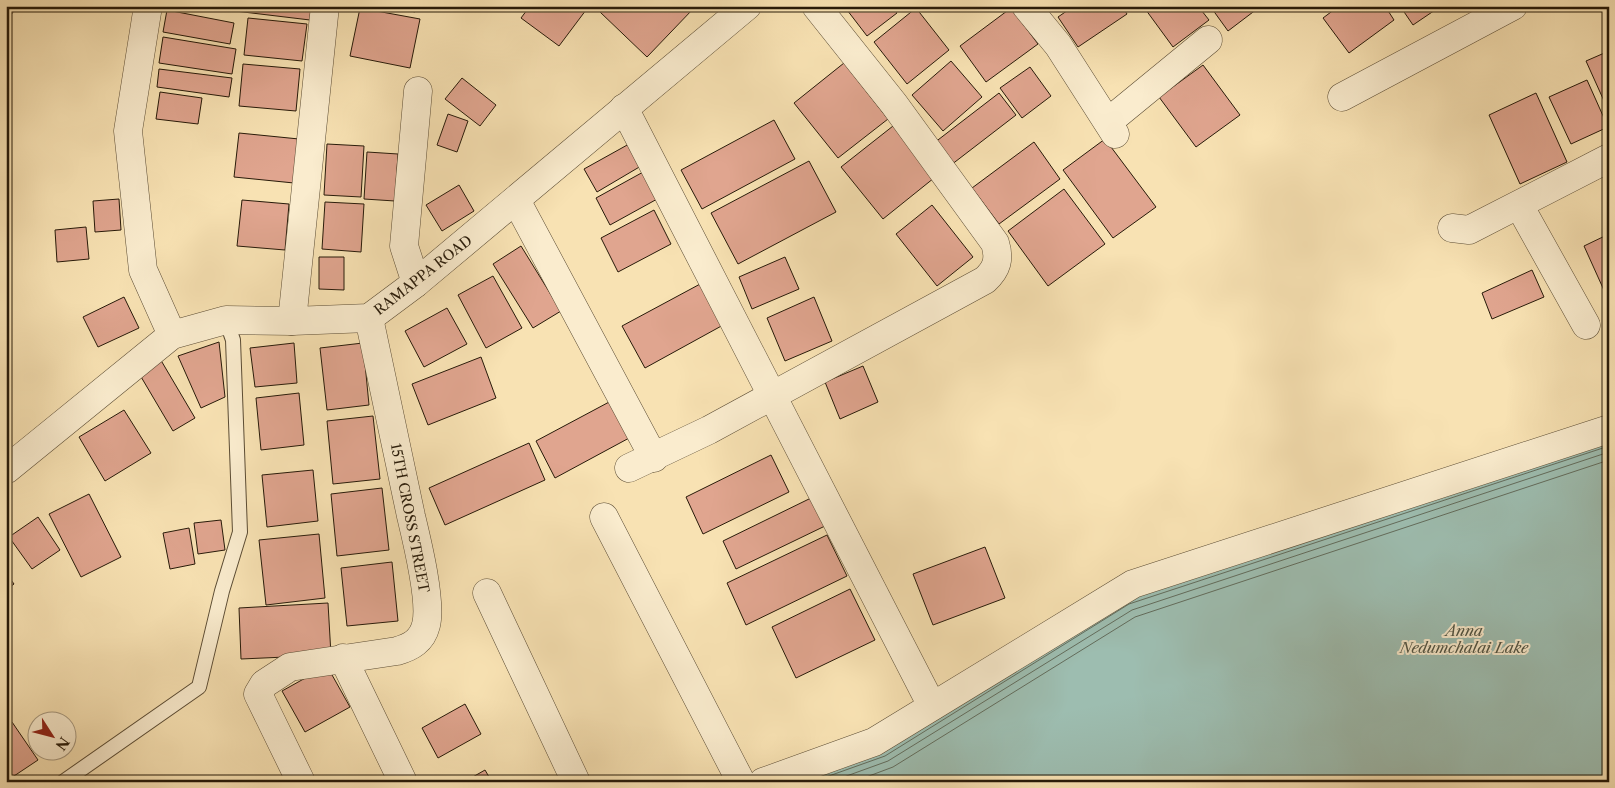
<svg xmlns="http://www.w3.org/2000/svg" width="1615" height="788" font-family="'Libre Caslon Text',serif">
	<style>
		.water { fill: #9dbdb0; stroke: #6e7c6d }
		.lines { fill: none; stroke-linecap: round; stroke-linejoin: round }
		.shore { stroke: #626c5c; stroke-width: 1 }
		.building { fill: #e0a58f; stroke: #271a09 }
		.lane-casing { stroke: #5b4c34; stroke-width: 16 }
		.street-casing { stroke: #5b4c34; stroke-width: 29 }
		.lane { stroke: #faecce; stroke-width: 14 }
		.street { stroke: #faecce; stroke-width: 28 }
		.labels { text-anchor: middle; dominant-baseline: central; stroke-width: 4; stroke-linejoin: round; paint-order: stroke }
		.street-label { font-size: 14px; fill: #271a09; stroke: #faecce }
		.water-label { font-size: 15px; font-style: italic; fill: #505343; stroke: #faecce }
	</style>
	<rect width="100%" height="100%" fill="#f8e2b3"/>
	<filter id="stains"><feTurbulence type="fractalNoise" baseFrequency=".004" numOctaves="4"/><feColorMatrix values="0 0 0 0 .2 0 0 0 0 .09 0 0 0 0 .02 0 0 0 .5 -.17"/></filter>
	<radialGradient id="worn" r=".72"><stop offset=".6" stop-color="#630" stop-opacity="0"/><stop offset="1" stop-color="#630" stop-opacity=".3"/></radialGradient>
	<path class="water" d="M1609 441V782H797L1127 600Z"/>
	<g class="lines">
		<g class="shore">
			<path d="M812 782 885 756 1129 604 1609 446"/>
			<path d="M830 782 888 761 1132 610 1609 452"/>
			<path d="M853 782 893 767 1135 617 1609 460"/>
		</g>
	</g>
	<g class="building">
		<path d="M6 6H17L6 23Z"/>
		<path d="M192 6H229V11Z"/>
		<path d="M235 6H311L310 20 235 11Z"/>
		<path d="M388 6H416L415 12Z"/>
		<path d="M530 6H589L559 46 521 18Z"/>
		<path d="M606 6H691L693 9 647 57 600 12Z"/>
		<path d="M844 6H892L897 13 867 36Z"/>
		<path d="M1074 6H1122L1127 14 1078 47 1058 17Z"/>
		<path d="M1143 6H1198L1209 20 1173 47Z"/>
		<path d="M1210 6H1255L1257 9 1228 31Z"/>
		<path d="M1339 6H1385L1394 20 1349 53 1323 18Z"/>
		<path d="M1400 6H1441L1413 25Z"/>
		<path d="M360 8 420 19 410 68 350 56Z"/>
		<path d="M916 8 949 50 907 84 874 42Z"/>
		<path d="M1011 8 1038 44 986 82 960 46Z"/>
		<path d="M167 10 234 23 230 44 163 32Z"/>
		<path d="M248 18 307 24 302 61 244 55Z"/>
		<path d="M163 37 236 49 232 74 159 63Z"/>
		<path d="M1609 51V112L1586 61Z"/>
		<path d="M951 61 982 97 943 131 912 95Z"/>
		<path d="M844 63 888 119 838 158 794 103Z"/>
		<path d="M243 64 300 69 296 111 239 106Z"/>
		<path d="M1203 65 1240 115 1196 147 1159 97Z"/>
		<path d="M1030 67 1051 96 1022 118 1000 88Z"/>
		<path d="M159 69 232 78 229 97 157 87Z"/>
		<path d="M462 78 496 105 480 126 445 99Z"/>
		<path d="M1587 80 1608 127 1571 144 1549 97Z"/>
		<path d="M160 92 202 98 198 124 156 119Z"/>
		<path d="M999 93 1016 115 951 165 934 143Z"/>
		<path d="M1536 93 1567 162 1520 184 1489 115Z"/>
		<path d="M448 114 468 121 457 152 437 145Z"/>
		<path d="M774 120 795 159 702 209 681 170Z"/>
		<path d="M893 126 934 178 883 219 841 167Z"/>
		<path d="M239 133 299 139 294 183 234 177Z"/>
		<path d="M1105 139 1156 207 1113 238 1063 170Z"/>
		<path d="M1034 142 1060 179 999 224 972 188Z"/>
		<path d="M327 144 364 146 361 197 324 195Z"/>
		<path d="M629 144 641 166 597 192 584 169Z"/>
		<path d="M367 152 398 154 395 201 364 199Z"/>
		<path d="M809 161 836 212 738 264 711 213Z"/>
		<path d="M645 171 659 198 610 225 596 198Z"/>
		<path d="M459 185 474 211 442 231 426 205Z"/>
		<path d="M1064 189 1105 244 1048 286 1008 231Z"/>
		<path d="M119 199 121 230 95 232 93 201Z"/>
		<path d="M242 200 289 204 285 250 237 246Z"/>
		<path d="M325 202 364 204 361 252 322 249Z"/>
		<path d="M932 205 973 257 937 286 896 234Z"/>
		<path d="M654 210 671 244 618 272 601 238Z"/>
		<path d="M86 227 89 259 57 262 55 230Z"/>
		<path d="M1609 234V296L1607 297 1584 246Z"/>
		<path d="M521 246 561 311 533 328 493 264Z"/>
		<path d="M319 257H344V290L319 289Z"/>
		<path d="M785 257 799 289 752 309 739 277Z"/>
		<path d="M1532 270 1544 297 1492 319 1482 293Z"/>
		<path d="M493 276 522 328 486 348 458 295Z"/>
		<path d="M702 283 725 324 645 368 622 326Z"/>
		<path d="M124 297 139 328 98 347 83 317Z"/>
		<path d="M814 297 832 341 785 361 767 318Z"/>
		<path d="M447 308 467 344 424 367 405 331Z"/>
		<path d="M219 342 225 397 201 408 178 356Z"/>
		<path d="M294 343 297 383 255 387 250 348Z"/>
		<path d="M363 343 369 405 327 410 320 348Z"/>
		<path d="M159 357 195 418 173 431 137 370Z"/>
		<path d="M481 357 496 398 428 425 412 384Z"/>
		<path d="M863 366 878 402 840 419 825 382Z"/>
		<path d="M299 393 304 445 261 450 256 398Z"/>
		<path d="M611 401 631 437 555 478 536 441Z"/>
		<path d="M124 410 151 453 105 481 79 437Z"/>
		<path d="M373 416 380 479 333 484 327 421Z"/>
		<path d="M529 443 545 480 445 525 429 488Z"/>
		<path d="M771 455 789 492 703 534 686 497Z"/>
		<path d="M313 470 318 521 267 527 262 475Z"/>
		<path d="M382 488 389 550 337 556 331 494Z"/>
		<path d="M89 494 121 557 81 577 49 514Z"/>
		<path d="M811 498 825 526 736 569 723 541Z"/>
		<path d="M38 517 60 550 32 569 9 537Z"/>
		<path d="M221 520 225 550 198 554 194 523Z"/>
		<path d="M189 528 195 564 170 569 163 533Z"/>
		<path d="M319 534 325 598 266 605 259 540Z"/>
		<path d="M827 535 847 576 746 625 727 583Z"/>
		<path d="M985 547 1005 598 933 625 913 574Z"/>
		<path d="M392 562 398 621 347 626 341 568Z"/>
		<path d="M6 573 14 584 6 590Z"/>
		<path d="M850 589 875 640 796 678 772 627Z"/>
		<path d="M328 603 331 655 241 659 239 608Z"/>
		<path d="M327 666 350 707 305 732 282 691Z"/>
		<path d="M465 704 481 734 438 758 422 728Z"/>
		<path d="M12 722 38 760 8 780 6 777V726Z"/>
		<path d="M485 770 492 782H464Z"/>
	</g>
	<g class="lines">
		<g class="lane-casing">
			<path id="lane" d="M63 782 199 687 222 591 240 532 233 340 226 320"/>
		</g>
		<g class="street-casing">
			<g id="street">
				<path d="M148 6 128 131 143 270 172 335"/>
				<path d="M1026 6 1058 45 1115 134"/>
				<path d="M1342 97 1513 6"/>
				<path d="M624 108 932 706"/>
				<path d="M1108 122 1208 40"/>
				<path d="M516 200 654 458"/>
				<path d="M1519 205 1586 325"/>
				<path d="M1452 228 1469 230 1609 158"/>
				<path d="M416 283 404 246 418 91"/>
				<path d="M292 321 325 6"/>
				<path d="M629 468 709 430 985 280C997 269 1000 259 995 243L894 104 816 6"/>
				<path d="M6 470 172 335 226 320 292 321 369 318 416 283 747 6"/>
				<path d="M604 517 741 782"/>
				<path d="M487 593 576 782"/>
				<path d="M343 658 403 782"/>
				<path d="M301 782 258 694 264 684 290 667 397 651C411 647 422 641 426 625 432 602 417 541 411 516 397 450 383 384 369 318"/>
				<path d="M763 782 874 742 1133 584 1609 429"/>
			</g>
		</g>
		<use href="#lane" class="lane"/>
		<use href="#street" class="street"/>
	</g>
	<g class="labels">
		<g class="street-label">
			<text transform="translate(423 275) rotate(-38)">RAMAPPA ROAD</text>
			<text transform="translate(410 518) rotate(79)">15TH CROSS STREET</text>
		</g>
		<g class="water-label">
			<text x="1464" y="630">Anna<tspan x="1464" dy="17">Nedumchalai Lake</tspan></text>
		</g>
	</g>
	<rect width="1615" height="788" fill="none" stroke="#f8e2b3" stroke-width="25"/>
	<rect x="8" y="8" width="1600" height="773" fill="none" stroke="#271a09" stroke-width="2.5"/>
	<rect x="12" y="12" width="1590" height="763" fill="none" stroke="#271a09"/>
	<g transform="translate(52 736) rotate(126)"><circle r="24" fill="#faecce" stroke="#a6987f"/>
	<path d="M0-4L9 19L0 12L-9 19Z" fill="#8f2418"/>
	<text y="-8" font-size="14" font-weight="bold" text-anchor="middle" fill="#271a09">N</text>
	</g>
	<rect width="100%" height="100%" filter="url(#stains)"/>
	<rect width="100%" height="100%" fill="url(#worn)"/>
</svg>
